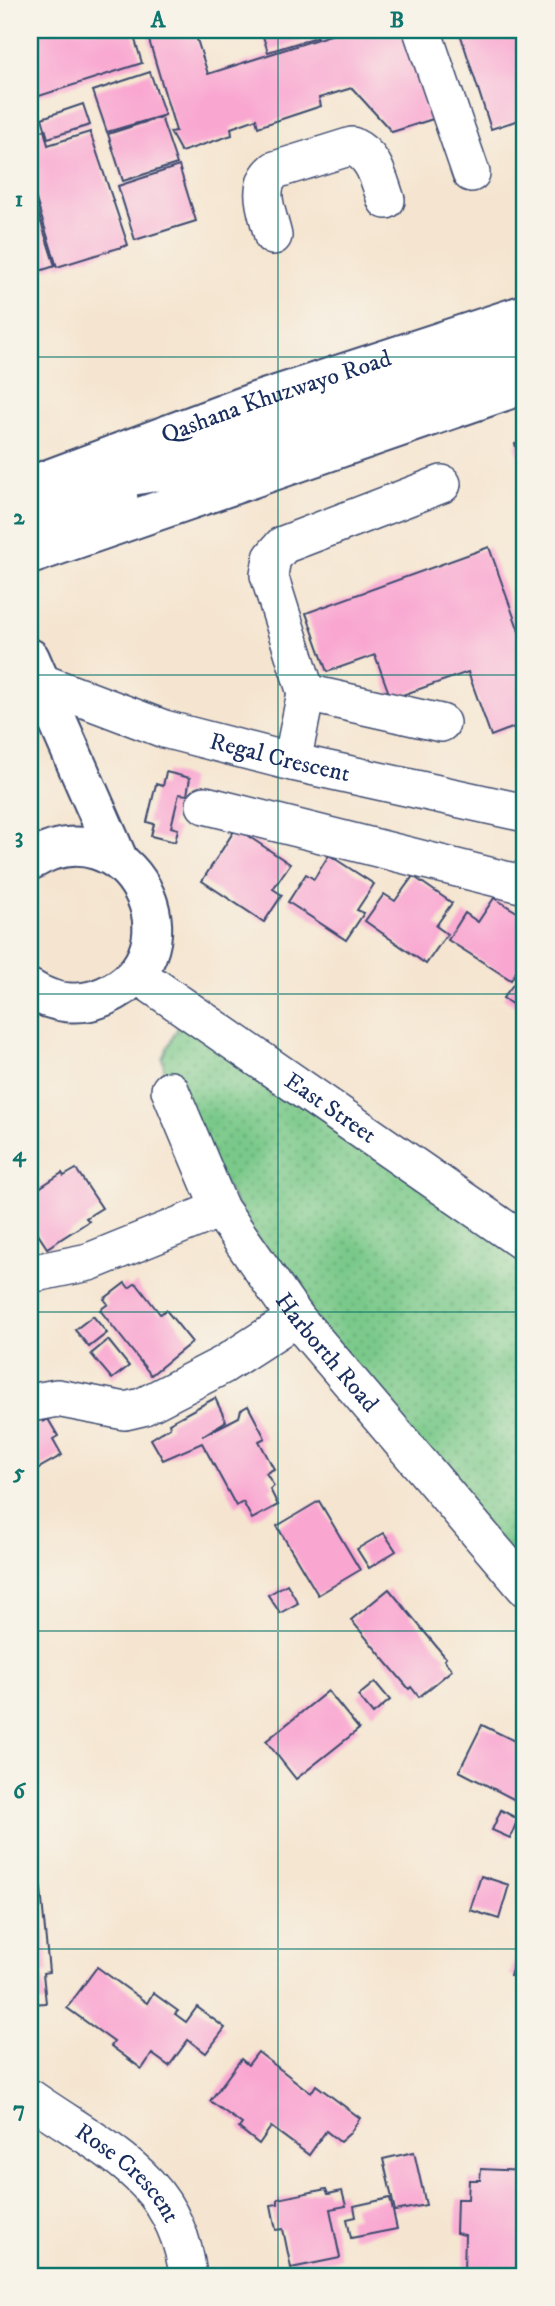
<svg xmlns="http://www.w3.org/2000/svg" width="555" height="2306" font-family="'IM FELL DW Pica',serif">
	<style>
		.grass { fill: url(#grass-dots); stroke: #4a7c74; stroke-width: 2 }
		.building { fill: #f9a7d1 }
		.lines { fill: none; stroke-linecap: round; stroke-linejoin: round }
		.minor-casing { stroke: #3c4a6f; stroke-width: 40 }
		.major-casing { stroke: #3c4a6f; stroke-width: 42 }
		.minor { stroke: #fff; stroke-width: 37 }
		.major { stroke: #fff; stroke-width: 38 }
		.grid { fill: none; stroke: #0f766e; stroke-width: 2; stroke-opacity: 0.55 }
		.labels { text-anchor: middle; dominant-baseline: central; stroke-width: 5; stroke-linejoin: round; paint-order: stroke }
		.street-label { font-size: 24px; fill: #1b2f5e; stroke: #f7f3e8 }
		.neatline { fill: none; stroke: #0f766e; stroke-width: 2.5 }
		.grid-label { font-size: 23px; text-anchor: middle; font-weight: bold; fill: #0f766e }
	</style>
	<defs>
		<pattern id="grass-dots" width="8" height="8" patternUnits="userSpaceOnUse" patternTransform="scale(1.75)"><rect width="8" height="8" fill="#7ac98a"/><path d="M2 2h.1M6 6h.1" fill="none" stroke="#63a474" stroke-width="1.8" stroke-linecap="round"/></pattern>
	</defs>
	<rect width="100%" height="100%" fill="#f7f3e8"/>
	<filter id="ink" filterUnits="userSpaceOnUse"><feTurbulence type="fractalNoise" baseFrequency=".0143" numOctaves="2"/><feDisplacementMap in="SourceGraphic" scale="14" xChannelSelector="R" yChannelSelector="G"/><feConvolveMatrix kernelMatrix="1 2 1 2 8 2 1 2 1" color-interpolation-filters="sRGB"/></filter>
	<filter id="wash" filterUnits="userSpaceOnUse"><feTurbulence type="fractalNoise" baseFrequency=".00686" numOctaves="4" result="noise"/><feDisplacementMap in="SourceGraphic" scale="28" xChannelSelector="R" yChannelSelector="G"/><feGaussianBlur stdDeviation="1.57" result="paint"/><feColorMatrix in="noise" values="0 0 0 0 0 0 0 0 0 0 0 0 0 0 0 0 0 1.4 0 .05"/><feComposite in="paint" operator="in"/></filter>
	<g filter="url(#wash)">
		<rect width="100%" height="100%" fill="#f5e5d0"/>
		<path class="grass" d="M187 1009 525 1242V1589L327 1356 168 1089 162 1058Z"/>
		<g id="blocks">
			<g class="building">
				<path d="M30 30H132L142 63 30 99Z"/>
				<path d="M146 30H194L208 74 346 30H406L436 118 392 132 352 88 319 98 321 106 258 127 256 119 231 128 232 135 181 152 170 132 176 131Z"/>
				<path d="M261 30H314L317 37 268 52Z"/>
				<path d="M459 30H525V118L491 129Z"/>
				<path d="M150 72 165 115 107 132 93 91Z"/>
				<path d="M83 104 90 125 48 138 42 118Z"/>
				<path d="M161 117 177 164 123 181 108 134Z"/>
				<path d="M44 130 48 145 90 132 128 245 57 267 30 180V135Z"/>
				<path d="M179 166 196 221 135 240 118 186Z"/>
				<path d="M30 188 55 266 30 274Z"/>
				<path d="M525 441V477L515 444Z"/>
				<path d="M489 547 525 648V723L491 736 468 672 391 699 375 655 327 672 306 613Z"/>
				<path d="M166 772 190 778 187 795 179 794 171 827 178 829 175 842 151 836 154 824 147 822 156 784 163 786Z"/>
				<path d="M236 828 290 864 273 889 282 895 264 922 202 881Z"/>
				<path d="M329 855 374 884 357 910 364 913 346 940 288 902 306 874 314 879Z"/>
				<path d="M413 876 452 903 436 926 447 934 426 964 365 921 384 894 395 901Z"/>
				<path d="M494 898 525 917V936L517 949 525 957 511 980 448 940 465 913 478 922Z"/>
				<path d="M515 982 525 988V1013L503 998Z"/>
				<path d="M76 1169 102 1208 86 1218 89 1221 47 1248 30 1222V1207L38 1201 33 1192 62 1173 64 1176Z"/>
				<path d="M125 1283 129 1288 136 1283 160 1314 166 1310 192 1342 151 1375 100 1310 108 1304 104 1299Z"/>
				<path d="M93 1316 107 1333 89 1347 75 1330Z"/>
				<path d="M108 1340 129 1366 112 1379 91 1354Z"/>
				<path d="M215 1398 226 1421 202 1436 239 1417 241 1410 248 1406 265 1438 259 1441 274 1469 266 1473 274 1486 270 1489 278 1505 252 1519 243 1502 236 1506 202 1443 163 1460 151 1439 170 1427 169 1423Z"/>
				<path d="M41 1417 43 1422 48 1419 58 1436 53 1439 62 1455 30 1473V1423Z"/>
				<path d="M319 1501 360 1570 318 1595 277 1526Z"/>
				<path d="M384 1533 396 1551 369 1568 357 1549Z"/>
				<path d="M287 1584 298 1603 280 1613 268 1595Z"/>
				<path d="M389 1589 446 1658 444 1660 452 1670 419 1697 411 1687 409 1689 351 1620Z"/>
				<path d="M375 1682 390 1700 373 1714 358 1696Z"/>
				<path d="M328 1691 359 1729 296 1779 266 1741Z"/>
				<path d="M482 1725 525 1746V1805L459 1771Z"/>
				<path d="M501 1810 518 1819 510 1838 492 1830Z"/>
				<path d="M39 1869 49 1972 43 1973 46 2003 30 2004V1870Z"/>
				<path d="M481 1876 509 1885 499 1919 470 1910Z"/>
				<path d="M525 1928V1980L510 1975Z"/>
				<path d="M97 1967 147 2003 153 1993 178 2011 175 2014 186 2022 197 2007 225 2028 206 2053 188 2040 169 2066 152 2054 142 2069 111 2046 114 2042 67 2008Z"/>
				<path d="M258 2052 311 2093 316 2085 360 2118 350 2133 340 2142 326 2131 309 2155 271 2127 259 2144 239 2128 242 2124 210 2101 241 2059 248 2065Z"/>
				<path d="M414 2152 426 2205 395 2211 383 2159Z"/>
				<path d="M481 2169 525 2171V2274L464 2271 465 2235 456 2233 457 2199H468L469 2180H480Z"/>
				<path d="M326 2189 328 2194 342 2191 346 2206 330 2209 340 2258 291 2268 283 2229 276 2230 271 2205 278 2204V2199Z"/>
				<path d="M390 2198 397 2229 351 2238 347 2219 356 2217 354 2206Z"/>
			</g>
		</g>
	</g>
	<g filter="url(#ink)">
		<use href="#blocks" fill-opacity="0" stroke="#3c4a6f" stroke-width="2"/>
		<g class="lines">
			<g class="minor-casing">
				<g id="minor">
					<path d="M422 30 471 173"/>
					<path d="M273 236C268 213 254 187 275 170L352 146C375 157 378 177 386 200"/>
					<path d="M30 504 123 478 168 470 525 345"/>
					<path d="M30 536 119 499"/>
					<path id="s1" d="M40 682 164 729 292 762 525 813"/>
					<path d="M441 723 306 693 269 575 272 558 283 545 442 484"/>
					<path d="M292 762 306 693"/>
					<path d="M205 805 525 885"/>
					<path id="s2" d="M136 974 525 1243"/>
					<path id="s3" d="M170 1090 220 1209 296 1318 525 1587"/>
					<path d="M30 1274 89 1262 220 1209"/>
					<path d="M30 1403 57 1398 125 1411 142 1407 223 1365 296 1318"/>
					<path id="s4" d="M30 2098C104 2150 177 2177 188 2276"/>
				</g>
			</g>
			<g class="major-casing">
				<g id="major">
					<path id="s5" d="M30 486 255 402 525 314"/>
					<path d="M30 555 525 384"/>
					<path d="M30 658 118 859"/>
					<path d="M30 861C128 800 206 952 105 996 80 1007 53 1004 30 989"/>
				</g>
			</g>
			<use href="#minor" class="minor"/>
			<use href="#major" class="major"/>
		</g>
	</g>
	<path class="grid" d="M278 30V2276M30 357H525M30 675H525M30 994H525M30 1312H525M30 1631H525M30 1949H525"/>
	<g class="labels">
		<g class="street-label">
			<text stroke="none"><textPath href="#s5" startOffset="262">Qashana Khuzwayo Road</textPath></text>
			<text stroke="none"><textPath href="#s1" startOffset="252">Regal Crescent</textPath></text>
			<text stroke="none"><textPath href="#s2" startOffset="236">East Street</textPath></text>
			<text stroke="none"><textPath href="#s3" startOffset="308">Harborth Road</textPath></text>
			<text stroke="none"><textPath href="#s4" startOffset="124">Rose Crescent</textPath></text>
		</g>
	</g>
	<rect width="555" height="2306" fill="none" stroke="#f7f3e8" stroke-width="77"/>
	<rect x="38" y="38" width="478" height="2230" class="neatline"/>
	<g class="grid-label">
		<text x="158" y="27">A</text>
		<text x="397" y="27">B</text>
		<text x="19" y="206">1</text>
		<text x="19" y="524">2</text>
		<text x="19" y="843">3</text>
		<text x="19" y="1161">4</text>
		<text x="19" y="1479">5</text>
		<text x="19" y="1798">6</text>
		<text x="19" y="2116">7</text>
	</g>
</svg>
